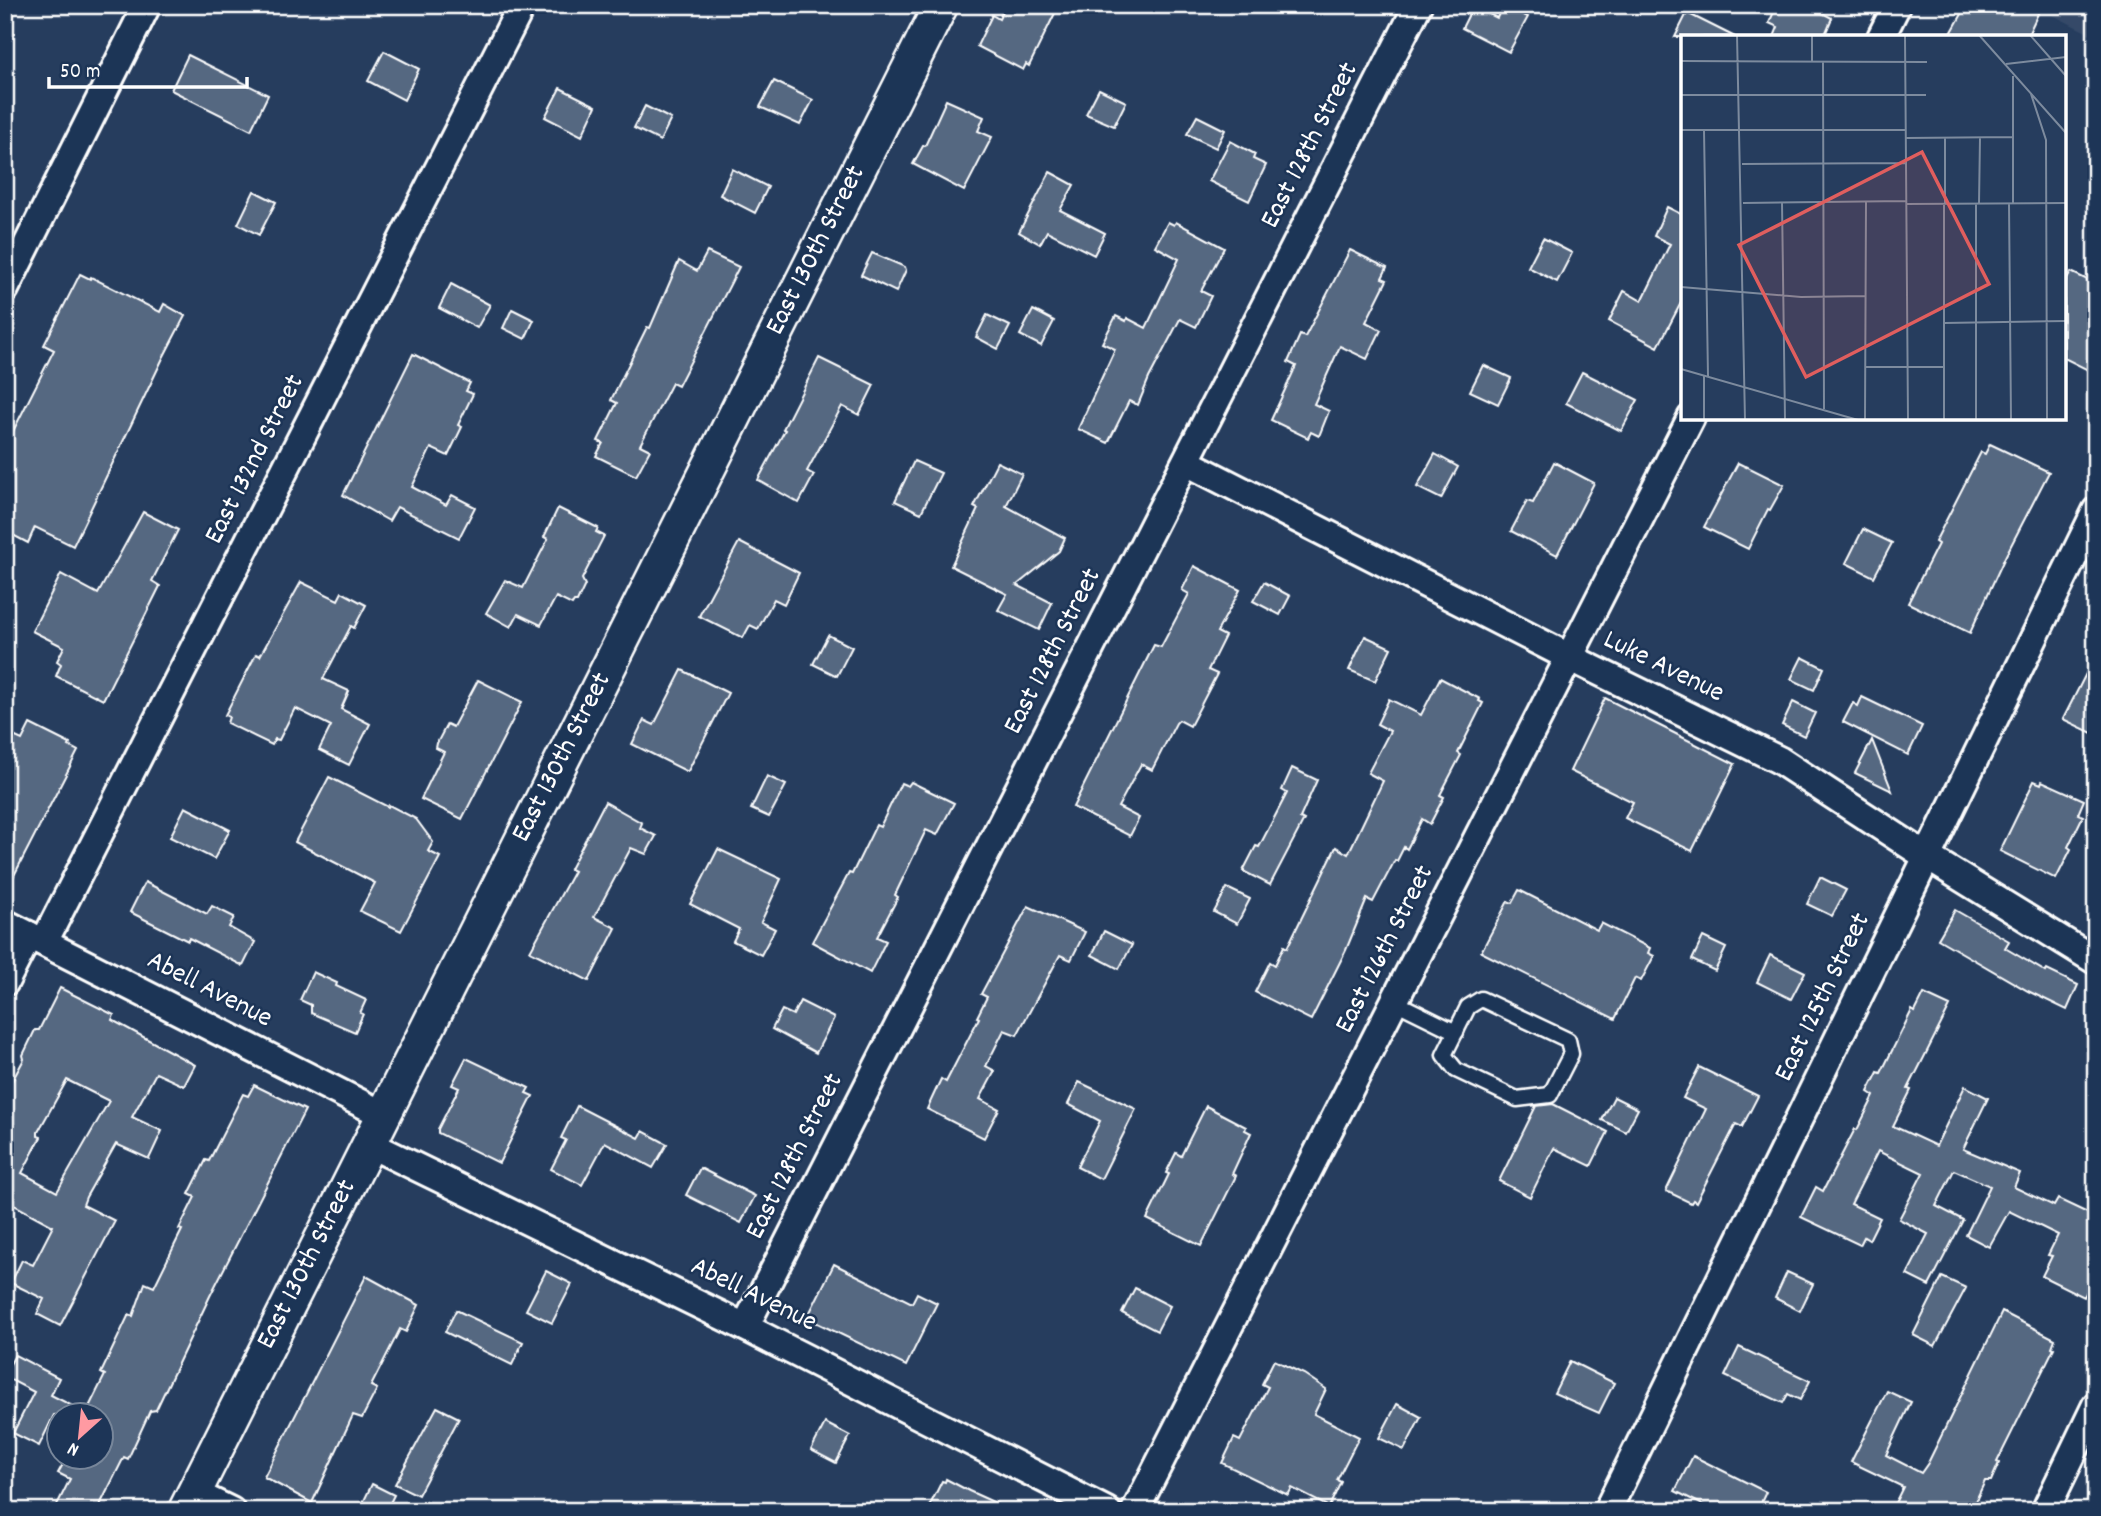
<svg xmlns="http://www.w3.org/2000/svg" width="2101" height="1516" font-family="Dekko,sans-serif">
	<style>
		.built { fill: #344a68 }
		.building { fill: #556781; stroke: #fff; stroke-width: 2; fill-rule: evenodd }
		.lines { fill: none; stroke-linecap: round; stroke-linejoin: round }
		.service-casing { stroke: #fff; stroke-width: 19 }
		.minor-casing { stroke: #fff; stroke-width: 32 }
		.tertiary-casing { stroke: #fff; stroke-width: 38 }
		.service { stroke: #1d3557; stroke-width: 14 }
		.minor { stroke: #1d3557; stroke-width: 26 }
		.tertiary { stroke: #1d3557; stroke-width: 33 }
		.labels { text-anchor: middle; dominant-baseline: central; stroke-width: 5; stroke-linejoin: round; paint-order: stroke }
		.street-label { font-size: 28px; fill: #fff; stroke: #1d3557 }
		.inset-road { fill: none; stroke: #7d8b9e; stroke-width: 2 }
		.view { fill: #e05e5e; fill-opacity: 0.15; stroke: #e05e5e; stroke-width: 3.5 }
		.inset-edge { fill: none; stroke: #fff; stroke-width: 3.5 }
	</style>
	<rect width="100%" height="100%" fill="#263d5e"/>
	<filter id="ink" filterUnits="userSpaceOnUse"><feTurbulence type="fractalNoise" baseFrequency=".0143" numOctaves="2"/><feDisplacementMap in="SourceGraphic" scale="14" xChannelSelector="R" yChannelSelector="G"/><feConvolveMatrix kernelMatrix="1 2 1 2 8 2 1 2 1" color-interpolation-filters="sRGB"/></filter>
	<g filter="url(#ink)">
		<path class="built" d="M2033 5H2096V37Z"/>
		<g class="building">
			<path d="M1006 5H1059L1029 66 1026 64 1023 70 977 46 992 15 999 19Z"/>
			<path d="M1503 5 1528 17 1509 52 1462 28 1473 6 1497 18Z"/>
			<path d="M1777 5H1807L1832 18 1824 37H1774L1778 27 1769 23Z"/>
			<path d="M1967 5H2042L2027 37H1949Z"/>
			<path d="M1687 13 1735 37H1675Z"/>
			<path d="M384 51 419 69 404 100 368 81Z"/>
			<path d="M188 55 268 95 251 130 171 90Z"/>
			<path d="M774 81 813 100 800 125 760 107Z"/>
			<path d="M560 88 596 106 582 136 545 117Z"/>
			<path d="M1099 89 1126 102 1114 126 1086 114Z"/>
			<path d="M946 100 984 117 978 131 992 137 964 191 913 164 923 146H925Z"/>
			<path d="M645 106 671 119 660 141 634 128Z"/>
			<path d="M1197 116 1225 130 1216 148 1187 134Z"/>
			<path d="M1230 141 1255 154 1253 159 1266 165 1249 201 1209 181Z"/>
			<path d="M732 169 768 187 755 213 720 195Z"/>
			<path d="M1050 172 1074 185 1060 210 1105 233 1094 255 1047 231 1040 244 1019 232Z"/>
			<path d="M254 191 276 202 259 235 238 224Z"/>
			<path d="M1667 207 1683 215V299L1658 347 1609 321 1624 291 1642 301 1670 244 1654 236Z"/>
			<path d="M1168 222 1174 225 1176 222 1224 248 1201 291 1211 296 1196 327 1180 319 1149 378 1138 405 1129 401 1108 443 1078 429 1115 349 1102 343 1116 316 1126 321 1127 318 1146 328 1179 259 1155 246Z"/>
			<path d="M1543 238 1572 253 1557 282 1528 267Z"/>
			<path d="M1350 250 1387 268 1382 278 1387 280 1366 322 1381 330 1367 359 1340 346 1314 404 1329 411 1319 436 1311 432 1308 438 1271 420 1296 366 1288 362 1300 335 1305 337Z"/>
			<path d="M707 252 739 267 678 386 672 383 640 445 650 450 636 476 596 456 603 443 598 441 617 403 611 400 647 327 650 328 679 261 697 271Z"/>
			<path d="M872 253 905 267 906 270 896 292 861 275Z"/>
			<path d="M2071 272 2096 284V374L2064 358V285Z"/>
			<path d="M80 274 90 279 91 277 160 312 164 304 185 316 163 358 73 546 35 527 28 543 5 531V447L54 350 44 345Z"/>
			<path d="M451 284 490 305 477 328 439 308Z"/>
			<path d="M512 309 534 320 525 339 503 328Z"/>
			<path d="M1033 310 1054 321 1041 346 1020 335Z"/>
			<path d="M987 315 1010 326 998 349 976 337Z"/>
			<path d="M413 354 470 383 466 391 473 394 458 425 462 427 448 456 431 448 412 487 446 505 452 495 475 507 459 538 397 507 389 521 343 495Z"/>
			<path d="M819 358 874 385 859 415 842 406 807 471 814 475 799 503 758 480 785 430 783 429Z"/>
			<path d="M1483 365 1511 378 1498 404 1470 391Z"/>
			<path d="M1582 372 1638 400 1621 431 1566 403Z"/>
			<path d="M1990 444 2049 472 2005 557 1970 633 1908 603 1938 544 1935 542 1981 452 1985 454Z"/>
			<path d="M1435 454 1458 467 1441 499 1417 487Z"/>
			<path d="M914 461 941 473 921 513 895 501Z"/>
			<path d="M997 462 1022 474 1006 506 1065 538 1059 551 1017 585 1052 603 1039 630 998 610 1007 594 951 566 978 509 974 507Z"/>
			<path d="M1554 462 1594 483 1557 555 1511 531 1527 501 1533 503Z"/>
			<path d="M1738 463 1746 467V466L1784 485 1770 510 1768 509 1748 549 1704 527Z"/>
			<path d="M558 508 598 528 596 532 604 536 582 579 585 585 577 602H574L572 605 556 597 541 625 518 614 511 627 486 613 505 580 523 588 548 539 544 537Z"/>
			<path d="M143 512 178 530 152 581 160 586 103 700 56 676 61 664 57 661 64 647 32 631 61 574 98 594Z"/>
			<path d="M1863 529 1892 543 1874 577 1846 563Z"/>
			<path d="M739 542 799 573 784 604 774 599 758 629 750 625 743 638 699 616Z"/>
			<path d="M1194 566 1240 590 1217 632 1225 636 1208 670 1217 674 1190 726 1179 720 1176 723 1152 770 1141 764 1118 807 1139 818 1130 836 1073 807 1154 645 1161 647 1189 594 1182 590Z"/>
			<path d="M301 582 338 600 342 592 366 605 354 628 351 626 323 679 349 691 341 709 370 724 349 765 319 750 331 726 295 708 279 740 275 739 272 745 227 723 229 717 225 715 256 654 260 656Z"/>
			<path d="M1264 582 1290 596 1280 615 1253 601Z"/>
			<path d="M828 635 852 647 837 676 813 664Z"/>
			<path d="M1365 636 1391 648 1375 681 1349 670Z"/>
			<path d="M2096 654V735L2063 719Z"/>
			<path d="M1802 657 1824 668 1814 690 1791 679Z"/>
			<path d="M682 670 728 693 688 771H686L632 744 644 720 654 725Z"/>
			<path d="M1440 678 1480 699 1479 701 1483 703 1458 753 1461 755 1440 795 1444 797 1430 824 1422 819 1407 849 1404 847 1397 861 1395 860 1373 902 1367 899 1346 950 1311 1020 1255 992 1270 962 1275 965 1284 946 1287 948 1336 847 1348 854 1383 781 1368 773 1390 731 1377 724 1389 699 1421 715Z"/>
			<path d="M478 680 522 702 462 819 421 799 444 752 436 748 437 743 447 724 453 727Z"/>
			<path d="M1862 697 1922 726 1908 755 1843 722 1853 703 1858 706Z"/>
			<path d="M1605 698 1735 764 1692 851 1625 818 1633 802 1570 771Z"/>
			<path d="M1793 702 1815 713 1804 736 1782 725Z"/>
			<path d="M30 724 70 744 69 746 78 751 5 893V732L22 740Z"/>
			<path d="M1872 740 1892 791 1855 773Z"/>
			<path d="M1292 768 1317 780 1300 818 1304 820 1270 885 1243 871 1256 846 1259 847 1287 793 1282 790Z"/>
			<path d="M767 776 786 785 769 817 751 809Z"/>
			<path d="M329 777 388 807 389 805 416 819 433 842 428 851 440 857 401 931 360 911 375 883 295 842Z"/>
			<path d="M2034 781 2041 784 2042 781 2084 800 2078 814 2083 816 2068 847 2071 849 2056 879 2000 851Z"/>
			<path d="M911 782 954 803 937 835 926 830 895 895 898 897 877 937 886 941 870 973 812 942 849 873 852 874 876 825 880 827 901 783 908 786Z"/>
			<path d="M605 802 642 823 640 828 656 836 646 854 631 848 594 917 616 928 589 981 530 951 574 871 570 869Z"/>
			<path d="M185 807 230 830 214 859 170 837Z"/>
			<path d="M718 849 781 879 761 922 775 929 761 955 733 941 739 929 690 904Z"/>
			<path d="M1820 877 1846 890 1832 916 1807 904Z"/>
			<path d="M145 882 207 914 212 906 234 917 229 927 255 942 243 966 189 938 188 941 130 912Z"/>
			<path d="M1227 888 1250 899 1237 924 1214 912Z"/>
			<path d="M1519 890 1597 930 1601 923 1650 948 1648 953 1654 956 1641 981 1635 978 1615 1019 1481 952 1508 901 1512 903Z"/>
			<path d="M1028 906 1085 932 1071 960 1060 955 1017 1035 1004 1030 986 1066 995 1071 980 1099 999 1109 984 1138 927 1109 941 1079 946 1082 979 1018 977 1017 987 997 981 994Z"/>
			<path d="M1955 910 2009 941 2005 948 2046 972 2047 970 2078 985 2067 1010 2028 991 1938 939Z"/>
			<path d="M1104 931 1132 945 1119 969 1092 955Z"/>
			<path d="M1703 937 1726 948 1715 971 1692 960Z"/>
			<path d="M1770 955 1805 972 1791 999 1757 982Z"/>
			<path d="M313 972 337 983 336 986 366 1000 360 1013 363 1014 355 1032 311 1013V1005L300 1000Z"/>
			<path d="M60 988 114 1015 112 1020 195 1065 184 1086 156 1073 132 1117 162 1131 149 1159 116 1144 86 1197 83 1205 115 1221 60 1326 37 1314 44 1299 11 1283 22 1260 33 1265 53 1226 7 1201 5 1204V1094L24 1059 23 1055 35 1030H39ZM67 1080 109 1101 57 1192 22 1173 41 1137 38 1136V1132Z"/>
			<path d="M1924 994 1950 1006 1908 1089 1911 1090 1893 1126 1936 1146 1965 1086 1988 1098 1963 1149 2020 1173 2014 1187 2054 1206 2058 1199 2096 1217V1273L2084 1297 2042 1276 2052 1256 2048 1255 2058 1235 2009 1211 1989 1247 1966 1235 1990 1186 1954 1170 1936 1206 1963 1220 1929 1286 1907 1275 1928 1234 1899 1219 1923 1173 1878 1151 1851 1204 1880 1218 1869 1240 1864 1237 1860 1245 1801 1217 1816 1187 1823 1191 1855 1129 1857 1130 1874 1096 1868 1092 1878 1072 1881 1073 1912 1010 1915 1012Z"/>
			<path d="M800 1001 834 1018 816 1053 772 1029 782 1010 793 1015Z"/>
			<path d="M466 1058 529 1088 526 1093 533 1096 499 1163 438 1133V1129L459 1088 452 1085Z"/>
			<path d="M1699 1067 1758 1096 1742 1127 1736 1124 1696 1202 1693 1200 1691 1203 1666 1191 1706 1109 1683 1098Z"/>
			<path d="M1079 1082 1136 1109 1101 1179 1077 1167 1100 1121 1068 1104Z"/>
			<path d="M254 1085 305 1110 210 1296 156 1410 150 1411 128 1459 124 1457 97 1511H54L70 1479 58 1473 67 1457H102V1415H54L39 1446 13 1433 34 1392 5 1377V1373L15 1355 59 1378 51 1395 86 1413 105 1375 101 1373 129 1314 133 1316 145 1283 154 1287 182 1230 179 1229 195 1197 189 1194 206 1160 209 1161 243 1094 248 1096Z"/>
			<path d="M1614 1097 1638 1109 1626 1132 1602 1120Z"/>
			<path d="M1553 1104 1608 1132 1591 1166 1554 1148 1530 1197 1499 1181 1536 1106Z"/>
			<path d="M577 1106 639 1138 643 1131 667 1144 653 1168 605 1142 582 1185 551 1169 566 1140 561 1138Z"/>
			<path d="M1206 1106 1246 1127 1245 1130 1251 1133 1232 1174 1236 1176 1201 1246 1147 1219 1169 1174 1166 1173 1176 1153 1181 1156Z"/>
			<path d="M700 1168 755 1196 741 1223 686 1195Z"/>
			<path d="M834 1264 912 1303 917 1293 937 1303 906 1366 807 1318Z"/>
			<path d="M546 1271 572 1284 552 1323 526 1310Z"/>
			<path d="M1787 1272 1813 1284 1800 1311 1775 1298Z"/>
			<path d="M366 1276 419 1305 406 1332 400 1329 371 1386 377 1389 362 1418 353 1415 312 1503 264 1477Z"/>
			<path d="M1942 1277 1966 1288 1935 1346 1913 1335Z"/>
			<path d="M1135 1288 1170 1306 1157 1331 1122 1313Z"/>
			<path d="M456 1310 523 1342 512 1365 445 1332Z"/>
			<path d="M2002 1312 2055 1339 2052 1347 2054 1348 1997 1462 1999 1463 1991 1481H1985L1971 1511H1891L1903 1487 1851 1462 1887 1391 1911 1402 1886 1455 1921 1473 1928 1463Z"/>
			<path d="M1739 1347 1810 1381 1800 1400 1788 1394 1783 1403 1725 1376Z"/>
			<path d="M1274 1360 1304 1374 1326 1389 1314 1414 1359 1437 1337 1480 1341 1482 1329 1507 1292 1488 1288 1495 1222 1463 1234 1438 1240 1441 1268 1387 1262 1384Z"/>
			<path d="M1570 1361 1614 1383 1599 1413 1554 1393Z"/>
			<path d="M1397 1404 1421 1417 1404 1450 1379 1438Z"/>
			<path d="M437 1407 459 1418 418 1495 395 1484Z"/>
			<path d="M825 1423 850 1436 836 1463 811 1450Z"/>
			<path d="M1693 1456 1766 1492 1757 1511H1715L1675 1491Z"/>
			<path d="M946 1479 969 1491 1013 1511H927L942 1481 945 1482Z"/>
			<path d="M372 1484 394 1495 386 1511H359Z"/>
		</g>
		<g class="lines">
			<g class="service-casing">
				<g id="service">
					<path d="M1481 999 1568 1040 1571 1054 1550 1095 1517 1099 1456 1070 1444 1055 1468 1007Z"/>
					<path d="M1395 1002 1456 1032"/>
				</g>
			</g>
			<g class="minor-casing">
				<g id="minor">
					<path d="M1881 37 1897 5"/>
					<path d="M5 289 147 5"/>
					<path d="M1186 462 1571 658 1779 760 1926 856 2096 961"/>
					<path d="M5 923 384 1115"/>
					<path d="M44 942 522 5"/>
					<path d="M5 982 29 935"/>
					<path d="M369 1144 745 1327 1107 1511"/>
					<path d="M745 1327 1418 5"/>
					<path d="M194 1493 231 1511"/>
					<path d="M1135 1511 1691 418"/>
					<path d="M1607 1511C1772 1178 1932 844 2096 511"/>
					<path d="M2045 1511 2096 1405"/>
				</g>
			</g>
			<g class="tertiary-casing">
				<path id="tertiary" d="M185 1511 941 5"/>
			</g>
			<use href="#service" class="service"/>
			<use href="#minor" class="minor"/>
			<use href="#tertiary" class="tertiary"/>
		</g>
	</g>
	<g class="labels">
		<g class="street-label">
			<text transform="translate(1311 146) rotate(-63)">East 128th Street</text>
			<text transform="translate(817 251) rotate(-63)">East 130th Street</text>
			<text transform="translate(256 460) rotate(-63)">East 132nd Street</text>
			<text transform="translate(1054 652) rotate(-63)">East 128th Street</text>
			<text transform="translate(1663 668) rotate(26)">Luke Avenue</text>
			<text transform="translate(563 758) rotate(-63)">East 130th Street</text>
			<text transform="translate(1386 950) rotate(-63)">East 126th Street</text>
			<text transform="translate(209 991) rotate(27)">Abell Avenue</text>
			<text transform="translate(1824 998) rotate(-64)">East 125th Street</text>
			<text transform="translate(796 1157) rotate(-63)">East 128th Street</text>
			<text transform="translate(308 1265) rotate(-63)">East 130th Street</text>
			<text transform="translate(753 1296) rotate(26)">Abell Avenue</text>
		</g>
	</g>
	<g transform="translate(1681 35)">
		<rect width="385" height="385" fill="#263d5e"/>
		<path class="inset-road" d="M56 0 64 385M131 0V27M224 0 227 385M298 0 385 98M349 0 385 41M0 26 246 27M142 27 143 374M325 29 385 22M332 41V168M350 59 365 105 366 385M0 60H245M0 95H225M23 95 27 341M264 102V169M225 103 332 102M61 129 225 128M101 167 104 385M62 168 225 166M328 168 330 385M225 169 385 168M263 169V385M295 169V385M298 169 299 102M0 252 120 262 184 261M263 288 385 286M185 332H263M0 334 177 385M23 341V385M184 385 185 167"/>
		<path class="view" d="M241 117 308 249 125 342 58 210Z"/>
		<rect width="385" height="385" class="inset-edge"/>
	</g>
	<rect width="2101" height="1516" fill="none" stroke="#1d3557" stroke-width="28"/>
	<rect x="14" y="14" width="2073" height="1488" fill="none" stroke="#fff" stroke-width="2.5" filter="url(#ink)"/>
	<g transform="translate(80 1436) rotate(207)"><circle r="33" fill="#1d3557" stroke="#77869a" stroke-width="2"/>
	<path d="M0-5L12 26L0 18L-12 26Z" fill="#ff9aa2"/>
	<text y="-10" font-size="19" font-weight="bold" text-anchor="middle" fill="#ffffff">N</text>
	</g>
	<path d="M49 77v10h198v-10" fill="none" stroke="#ffffff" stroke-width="3.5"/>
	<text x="60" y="77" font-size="21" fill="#ffffff" stroke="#1d3557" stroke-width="5" paint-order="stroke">50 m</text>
</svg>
